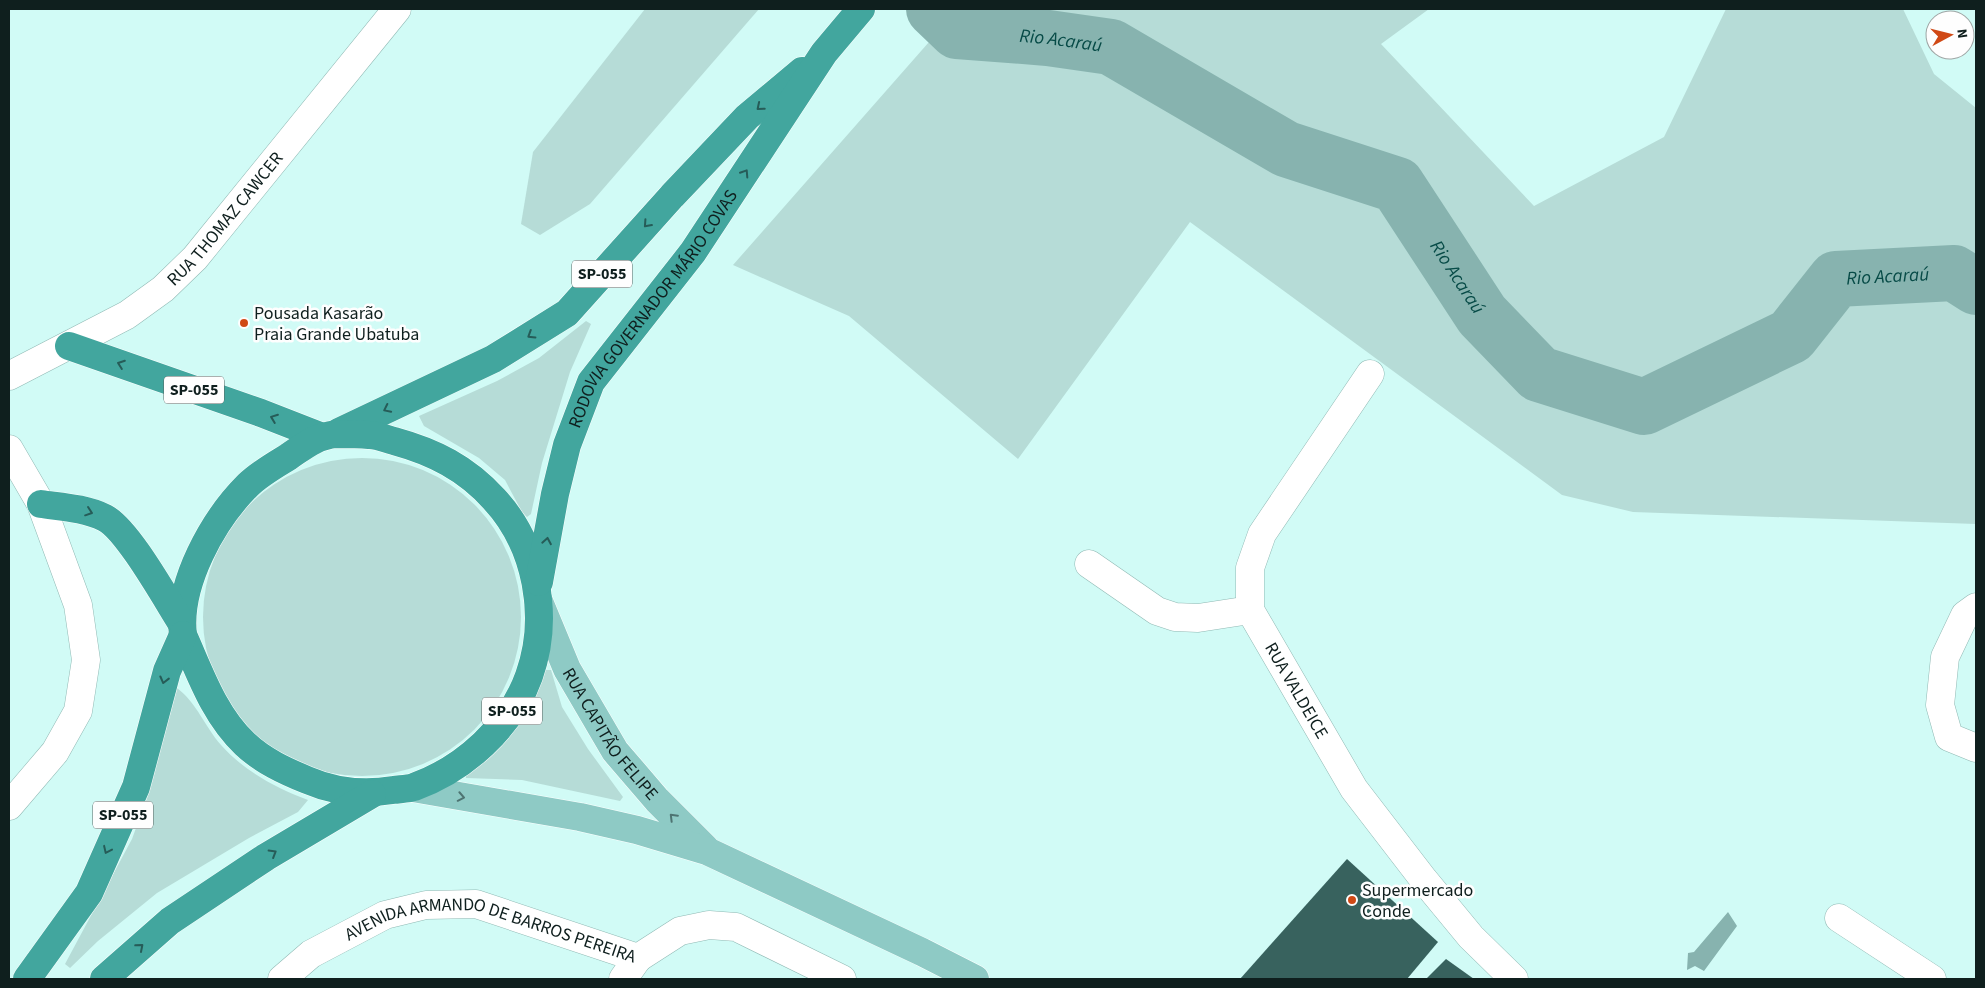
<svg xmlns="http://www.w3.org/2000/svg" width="1985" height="988" font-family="'Source Sans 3',sans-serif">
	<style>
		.green { fill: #b6dcd7 }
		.water { fill: #87b3af }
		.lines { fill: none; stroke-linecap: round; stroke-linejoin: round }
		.river { stroke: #87b3af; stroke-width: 56 }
		.building { fill: #38625e }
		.minor-casing { stroke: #90b9b4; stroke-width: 29 }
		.major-casing { stroke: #fff; stroke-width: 29 }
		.highway-casing { stroke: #fff; stroke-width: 29 }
		.minor { stroke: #fff; stroke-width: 28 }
		.major { stroke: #8ecac5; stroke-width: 28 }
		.highway { stroke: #42a69e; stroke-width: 28 }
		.oneway { stroke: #265c58 }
		.oneway2 { stroke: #4e7472 }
		.poi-dot { fill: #d04915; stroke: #fefefe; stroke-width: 2 }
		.labels { text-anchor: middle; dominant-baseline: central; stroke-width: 5; stroke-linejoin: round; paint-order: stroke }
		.shield { fill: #fefefe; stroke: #576261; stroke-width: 1 }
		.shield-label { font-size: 16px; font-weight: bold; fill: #0f1f1e }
		.street-label { font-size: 18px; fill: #0f1f1e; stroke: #fefefe }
		.poi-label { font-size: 18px; fill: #0f1f1e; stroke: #fefefe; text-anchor: start }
		.water-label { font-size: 19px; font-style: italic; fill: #074b47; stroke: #fefefe }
	</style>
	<rect width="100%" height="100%" fill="#d1fbf6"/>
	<g class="green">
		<path d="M645 9H759L590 204 540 235 521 224 533 152Z"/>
		<path d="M958 9H1429L1381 44 1534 206 1664 137 1726 9H1903L1934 74 1976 108V524L1633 512 1562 495 1190 222 1018 459 849 316 733 265Z"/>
		<path d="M586 321 591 324 570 372 542 463 531 514 527 517 522 512 505 480 479 458 424 426 419 416 497 381 539 358Z"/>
		<circle cx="362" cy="617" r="159"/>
		<path d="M543 670H551L562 707 588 749 623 797 620 801 522 780 466 778V771C505 753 533 711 543 670Z"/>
		<path d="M177 688C197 703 205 727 221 745 244 771 276 788 308 800L298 812 249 838 157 893 98 941 70 968 65 964 132 839 147 798Z"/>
	</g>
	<path class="water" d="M1728 912 1737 926 1704 971 1695 966 1687 970 1688 953 1694 952Z"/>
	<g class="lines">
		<path class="river" id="s1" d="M934 9 957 31 1048 38 1111 47 1286 149 1397 185 1482 315 1539 374 1644 407 1791 336 1836 279 1954 273 1976 287"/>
	</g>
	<g class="building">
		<path d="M1347 859 1438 942 1407 979H1240Z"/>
		<path d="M1446 959 1474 979H1426Z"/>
	</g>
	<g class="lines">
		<g class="minor-casing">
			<g id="minor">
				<path id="s2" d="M1370 374 1262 534 1250 568V610L1354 789 1424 880 1471 937 1514 979"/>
				<path id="s3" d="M9 376 127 315 163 289 195 258 397 9"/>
				<path d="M9 449 41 504 78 605 86 660 78 711 55 752 9 806"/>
				<path d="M1089 564 1157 611 1175 617 1198 618 1250 610"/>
				<path d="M1976 607 1965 615 1945 657 1940 705 1949 737 1976 748"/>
				<path d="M1839 918 1932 979"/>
				<path id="s4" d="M282 979 311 954 385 915 426 905 476 904 638 958 680 931 709 925 736 927 842 979"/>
				<path d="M623 979 638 958"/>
			</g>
		</g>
		<g class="major-casing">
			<g id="major">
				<path id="s5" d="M538 599 567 669 615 751 657 800 705 848"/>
				<path d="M413 788 580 817 637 830 707 851 922 952 975 979"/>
			</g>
		</g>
		<g class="highway-casing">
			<g id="highway">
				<path d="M69 346 261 413 320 436"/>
				<path d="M339 432 493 359 567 313 672 196 747 117 802 71"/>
				<path d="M336 434C347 434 358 434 369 435 378 435 386 439 394 441 434 452 466 468 494 499 537 545 550 617 529 676 511 727 464 769 414 787 408 789 400 789 393 790 363 795 335 792 307 780 285 771 263 761 245 744 214 715 200 673 183 635 177 584 213 520 248 485 259 474 275 465 288 457 306 445 314 437 336 434Z"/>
				<path d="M41 504C62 507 85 508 105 518 128 530 166 599 182 624"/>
				<path id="s6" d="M539 582 555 494 567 445 591 382 693 252 824 53 861 9"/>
				<path d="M27 979 89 893 136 787 167 671 183 635"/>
				<path d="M104 979 170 921 266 857 372 794"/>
			</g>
		</g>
		<use href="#minor" class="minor"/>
		<use href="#major" class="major"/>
		<use href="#highway" class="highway"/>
	</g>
	<defs><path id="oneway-chevron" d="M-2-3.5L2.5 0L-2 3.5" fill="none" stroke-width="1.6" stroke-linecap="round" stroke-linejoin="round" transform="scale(1.25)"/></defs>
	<g class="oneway">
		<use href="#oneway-chevron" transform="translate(760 107) rotate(140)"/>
		<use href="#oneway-chevron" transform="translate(745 173) rotate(-57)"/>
		<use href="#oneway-chevron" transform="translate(647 224) rotate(132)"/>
		<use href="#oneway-chevron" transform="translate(531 335) rotate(148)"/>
		<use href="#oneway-chevron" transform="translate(121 364) rotate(-160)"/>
		<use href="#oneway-chevron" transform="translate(387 409) rotate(154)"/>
		<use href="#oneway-chevron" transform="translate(274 418) rotate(-159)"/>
		<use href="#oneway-chevron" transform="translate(89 512) rotate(19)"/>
		<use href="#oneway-chevron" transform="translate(547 541) rotate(-80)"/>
		<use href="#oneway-chevron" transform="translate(164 680) rotate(104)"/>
		<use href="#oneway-chevron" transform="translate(107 850) rotate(115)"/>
		<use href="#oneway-chevron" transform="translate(273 853) rotate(-31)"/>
		<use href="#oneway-chevron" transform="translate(140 947) rotate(-41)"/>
	</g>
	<g class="oneway2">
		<use href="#oneway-chevron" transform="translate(461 797) rotate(11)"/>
		<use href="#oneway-chevron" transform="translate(673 817) rotate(-135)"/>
	</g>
	<g class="poi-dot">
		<circle cx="244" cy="323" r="5"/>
		<circle cx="1352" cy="900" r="5"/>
	</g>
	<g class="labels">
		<g class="shield">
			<rect x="572" y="260.5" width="60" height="27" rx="4"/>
			<rect x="164" y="376.5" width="60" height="27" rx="4"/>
			<rect x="482" y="697.5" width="60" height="27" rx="4"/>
			<rect x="93" y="801.5" width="60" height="27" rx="4"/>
		</g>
		<g class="shield-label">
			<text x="602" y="274">SP-055</text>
			<text x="194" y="390">SP-055</text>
			<text x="512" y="711">SP-055</text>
			<text x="123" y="815">SP-055</text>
		</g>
		<g class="street-label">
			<text stroke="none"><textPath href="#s3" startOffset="271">RUA THOMAZ CAWCER</textPath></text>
			<text stroke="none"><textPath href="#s6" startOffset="302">RODOVIA GOVERNADOR MÁRIO COVAS</textPath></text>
			<text stroke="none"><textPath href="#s2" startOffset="364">RUA VALDEICE</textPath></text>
			<text stroke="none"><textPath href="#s5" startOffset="154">RUA CAPITÃO FELIPE</textPath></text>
			<text stroke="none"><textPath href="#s4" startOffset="230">AVENIDA ARMANDO DE BARROS PEREIRA</textPath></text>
		</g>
		<g class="poi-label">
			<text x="254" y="313">Pousada Kasarão<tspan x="254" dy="21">Praia Grande Ubatuba</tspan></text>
			<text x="1362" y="890">Supermercado<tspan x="1362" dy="21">Conde</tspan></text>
		</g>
		<g class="water-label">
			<text stroke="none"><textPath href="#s1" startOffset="136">Rio Acaraú</textPath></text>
			<text stroke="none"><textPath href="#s1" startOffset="1141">Rio Acaraú</textPath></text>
			<text stroke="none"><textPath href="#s1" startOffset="616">Rio Acaraú</textPath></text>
		</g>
	</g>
	<rect width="1985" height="988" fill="none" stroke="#0f1f1e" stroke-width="20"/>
	<g transform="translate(1950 35) rotate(83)"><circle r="24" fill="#fefefe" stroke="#9ea5a4"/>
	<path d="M0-4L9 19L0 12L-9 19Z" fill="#d04915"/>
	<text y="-8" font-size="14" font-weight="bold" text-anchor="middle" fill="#0f1f1e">N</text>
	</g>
</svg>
